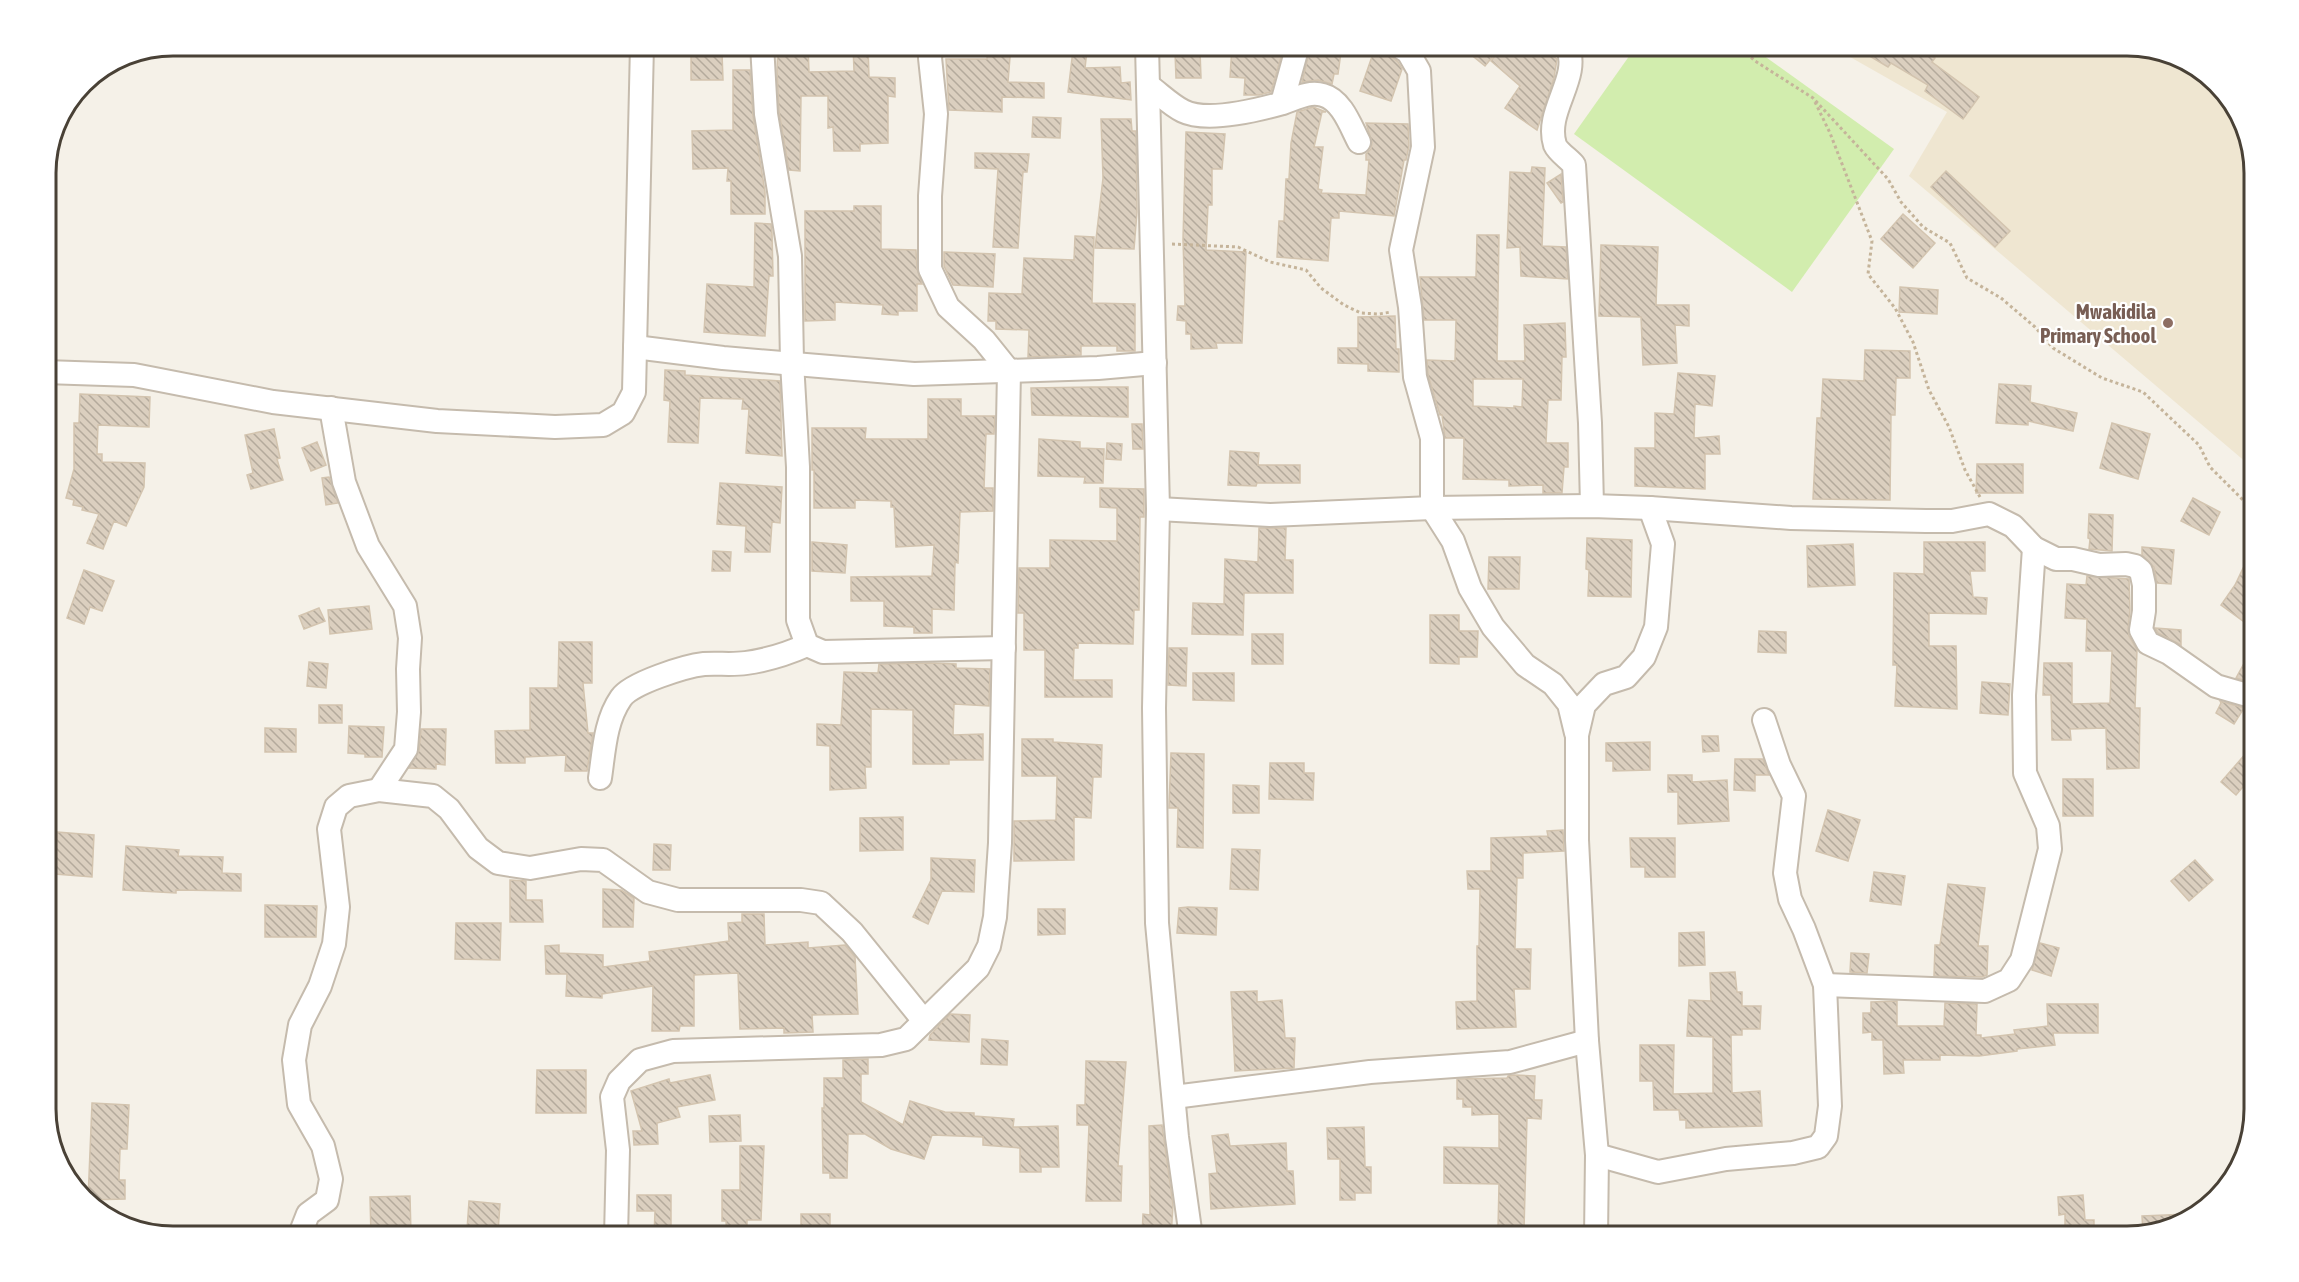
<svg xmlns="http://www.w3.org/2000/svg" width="2299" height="1282" font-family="'Asap Condensed',sans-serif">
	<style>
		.education { fill: #efe6d1 }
		.green { fill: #d2edae }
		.building { fill: url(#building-back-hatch); stroke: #d3c4af; stroke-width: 1.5; fill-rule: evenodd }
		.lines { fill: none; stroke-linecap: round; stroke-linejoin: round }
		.minor-casing { stroke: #c5bbad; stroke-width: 26 }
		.path { stroke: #c5b49a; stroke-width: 3; stroke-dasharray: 3 3; stroke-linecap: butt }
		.minor { stroke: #fff; stroke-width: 22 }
		.education-dot { fill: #8d6e63; stroke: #fff; stroke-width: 2 }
		.labels { text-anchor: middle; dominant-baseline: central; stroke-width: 4.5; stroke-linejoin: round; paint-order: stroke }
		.education-label { font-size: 21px; font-weight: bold; fill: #785e54; stroke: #fff; text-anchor: end }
		.rim { fill: none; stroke: #494136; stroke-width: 3 }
	</style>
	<defs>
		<pattern id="building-back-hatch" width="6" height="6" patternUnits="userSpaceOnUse" patternTransform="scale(1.5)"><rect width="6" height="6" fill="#dbcfbf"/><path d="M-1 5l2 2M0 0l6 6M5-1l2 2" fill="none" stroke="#b4aa9c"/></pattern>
	</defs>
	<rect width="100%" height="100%" fill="#f5f1e8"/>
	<path class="education" d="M1829 45H2126L2190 62 2237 108 2254 165V469L1909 176 1947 112Z"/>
	<path class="green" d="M1637 45H1749L1894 149 1792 292 1574 134Z"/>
	<g class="building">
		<path d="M808 45 809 72 854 71 853 45H868L869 77 895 78V97L888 96V143L860 144V151H834L833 127 828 128V96H801L800 171 789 170 779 112 777 70 778 46Z"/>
		<path d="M988 45H1011L1008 82 1044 83V98L1002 97V112L949 110 946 59H987Z"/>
		<path d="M1311 45H1342L1338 74H1334L1332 84 1318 80 1302 82Z"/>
		<path d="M1376 45H1384L1385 52 1398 62 1402 69 1391 101 1360 91Z"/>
		<path d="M1459 45H1502L1485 66Z"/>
		<path d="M1504 45H1536L1557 59 1554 78 1537 130 1505 108 1520 86 1491 61Z"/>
		<path d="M1851 45H1913L1935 58 1932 62 1979 97 1963 119 1925 91 1928 85 1891 63 1888 67Z"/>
		<path d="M1232 46 1283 50 1271 92 1259 95H1244L1245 78 1230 77Z"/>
		<path d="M1073 50 1087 51 1085 68 1120 67 1121 83 1130 82 1131 100 1068 92Z"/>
		<path d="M1200 51 1201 78H1176L1175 52Z"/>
		<path d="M722 53 723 80H691V54Z"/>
		<path d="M733 70H750L753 116 765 192V214H731V181H727L728 168 693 169 692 131 733 130Z"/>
		<path d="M1313 107 1326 112H1322L1314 147H1323L1318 189 1322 190 1321 193 1366 195 1369 160H1366V154L1371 149 1372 142 1366 123 1408 124 1409 146 1406 160H1404L1394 216 1339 211V218H1331L1328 261 1277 257 1279 221H1284L1286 179H1289L1291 143 1297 112Z"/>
		<path d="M1033 117 1061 118 1060 138 1032 137Z"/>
		<path d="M1101 119H1131L1132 131H1136L1137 212 1134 249 1095 248 1103 178Z"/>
		<path d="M1186 132 1225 134 1222 169H1212V205H1208L1206 250 1246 252 1242 343H1216L1217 348 1191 349V334H1186V321L1177 320 1178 306H1185L1183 239Z"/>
		<path d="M975 153 1029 154 1027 172H1023L1018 248 993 247 998 169 975 168Z"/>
		<path d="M1532 167 1545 168 1542 246 1566 247 1568 279 1521 276 1520 247 1507 248 1510 172 1531 173Z"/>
		<path d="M1946 171 2010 231 1995 247 1931 187Z"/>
		<path d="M1561 174 1563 202 1561 203 1547 183Z"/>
		<path d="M854 206H881V249L916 250 917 269 922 284H917V311H898V315L882 314 883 305 835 302V320L805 321V211H854Z"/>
		<path d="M1903 214 1935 243 1913 268 1881 239Z"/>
		<path d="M755 223 771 224 772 233 773 276H769L765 336 704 332 707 284 754 287Z"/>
		<path d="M1477 235H1499L1497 361H1525L1524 325 1565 323 1566 357H1562L1561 400H1548L1546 443H1568V467H1564L1562 493H1543V485L1509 486V480L1463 479 1464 438H1445L1442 415H1440L1428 375 1427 360 1455 361 1456 320H1424L1420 277H1476ZM1473 379H1523L1522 407 1514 406V408L1473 406Z"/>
		<path d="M1075 236 1094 237 1092 303 1135 304V351H1117V346H1081V355L1028 357 1029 330 996 329V321H988L989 293 1022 294 1024 258 1074 260Z"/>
		<path d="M1601 245 1658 247 1656 305H1689V326L1675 325 1677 363 1643 365 1641 317 1599 316Z"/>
		<path d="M944 252 995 254 993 287 953 285 944 266Z"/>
		<path d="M1900 287 1938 290 1937 314 1899 312Z"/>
		<path d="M1395 316 1396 349H1399V372L1368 371V364L1338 363V348H1358V317Z"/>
		<path d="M1865 350 1910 351V378H1896L1895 415H1891L1890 500 1813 499 1817 418H1821L1823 379 1864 381Z"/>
		<path d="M665 370 685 371V375L780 381 782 456 746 453 749 409H742L743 399 700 398 698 443 668 442 670 401 664 400Z"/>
		<path d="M1678 373 1715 376 1712 406 1695 404 1694 438 1719 436 1720 454H1705V489L1635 486V448H1655V413L1674 414Z"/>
		<path d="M1999 384 2031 386 2030 402 2077 413 2073 431 2028 421V425L1996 423Z"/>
		<path d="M1093 387H1128V417L1032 415 1031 388Z"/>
		<path d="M80 394 150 397 149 427 98 425 97 454H102V462L145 463 144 487 126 526 114 521 103 549 87 543 99 514 82 510 83 507 73 505 74 500 66 498 74 469V423H79Z"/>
		<path d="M928 399H961V416H995L994 434H986L984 488H993V511L960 512 958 563 955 562 954 610 932 609V633H914V627L884 626V601H851V577L932 576 934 545 896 547 894 507H891V501L855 500V508H814V470H812V428H866L865 439H928Z"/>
		<path d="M2112 423 2150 434 2138 479 2100 468Z"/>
		<path d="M1132 424H1142L1143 449H1133Z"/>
		<path d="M274 429 280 458 277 459 283 480 251 489 247 475 253 473 245 435Z"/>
		<path d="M1039 439 1080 442V448L1104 449 1103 483H1084L1085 477 1038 476Z"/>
		<path d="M317 442 326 465 311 471 302 448Z"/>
		<path d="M1107 443 1122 444 1121 460 1106 459Z"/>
		<path d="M1230 451 1259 453 1258 465H1300V483H1257L1256 486 1228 485Z"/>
		<path d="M1977 464H2023V493H1976Z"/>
		<path d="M329 477 338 503 326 505 322 478Z"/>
		<path d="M720 483 782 487 780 523 772 522 770 552H745L746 526 717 524Z"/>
		<path d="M1100 488 1144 489V517H1140L1139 610H1134L1133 644 1078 643V648H1074L1073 680H1112V697H1045V650H1024V613H1018L1019 568H1050V540L1117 541V508L1100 507Z"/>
		<path d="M2193 498 2220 512 2209 535 2181 521Z"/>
		<path d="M2089 514 2113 515 2112 551 2089 549 2090 539 2088 538Z"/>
		<path d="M1259 528H1286L1285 560H1293V593H1244L1243 635 1192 634 1193 603 1224 604 1225 559 1258 562Z"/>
		<path d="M1587 538 1632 540 1631 597 1588 596 1589 570 1586 569Z"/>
		<path d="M812 542 847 545 845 573 812 571Z"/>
		<path d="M1924 542H1985V571H1970L1973 597 1987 598 1986 614 1929 613V646H1956L1957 709 1895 706 1897 665H1893L1894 573 1924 574Z"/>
		<path d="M1853 544 1855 585 1808 587 1807 546Z"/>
		<path d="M2254 545V629L2221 605 2235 585Z"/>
		<path d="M2142 547 2174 550 2171 584 2157 583 2154 567 2142 555Z"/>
		<path d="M713 551 731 552 730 571H712Z"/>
		<path d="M1489 557H1520L1519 589H1488Z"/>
		<path d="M84 570 114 581 102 611 90 607 84 624 67 618Z"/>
		<path d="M2087 576 2129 579 2130 610 2128 629 2129 636 2137 650 2135 708H2140L2139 768 2107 769 2106 728 2070 729 2071 740H2052L2051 695H2043L2044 663H2072V704L2110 703 2112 651H2086L2087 619 2065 618 2067 584 2086 585Z"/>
		<path d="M369 606 372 629 330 634 328 610Z"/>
		<path d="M319 608 325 621 304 629 299 616Z"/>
		<path d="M1430 615H1459V631H1478L1477 657H1459V664L1430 663Z"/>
		<path d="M2155 628 2181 630V645L2158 633Z"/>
		<path d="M1759 631 1786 632V653L1758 652Z"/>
		<rect x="1252" y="634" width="31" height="30"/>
		<path d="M559 642H592V683H583L588 733H593L587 771H565L566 755 525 757V763H496L495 731 530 730V688H558Z"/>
		<path d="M2254 645V683L2236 678Z"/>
		<path d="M1169 648H1187L1186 686 1168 685Z"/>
		<path d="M309 662 328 664 326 688 307 686Z"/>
		<path d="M931 663 956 664V668L990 669 989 706 954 704 953 735 983 734V760H949V764H913V710L871 709V767H865L866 788 830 790V746L817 745V724L841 725 844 672 878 673 879 664Z"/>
		<path d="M1193 673H1234V701L1193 700Z"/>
		<path d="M1982 682 2010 684 2008 715 1980 713Z"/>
		<path d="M2220 701 2244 708 2234 724 2216 713 2221 703Z"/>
		<rect x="319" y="705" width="23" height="18"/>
		<path d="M349 726 384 727 382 757H365V754L348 753Z"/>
		<path d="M265 728 296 729V752H265Z"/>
		<path d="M421 729H446L445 765 436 764V769L409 768 419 751Z"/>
		<path d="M1702 736H1718L1719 751 1703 752Z"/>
		<path d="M1022 739H1053V742L1102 745 1101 777H1093L1091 818 1074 817V860L1014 861V821L1056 820 1057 776H1022Z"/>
		<path d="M1650 742V770L1613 771V761H1606V743Z"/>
		<path d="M2254 744V774L2236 795 2221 782Z"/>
		<path d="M1171 753 1204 754 1203 848 1177 847 1178 808H1169Z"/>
		<path d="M1735 759H1763L1769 775H1755V791L1734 790Z"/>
		<path d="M1270 763H1304V773H1314L1313 800 1269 799Z"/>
		<path d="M1668 775H1692V782L1727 780 1729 821 1678 824V792H1668Z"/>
		<rect x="2063" y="779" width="30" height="37"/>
		<path d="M1233 785 1259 786V813H1233Z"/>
		<path d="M1828 810 1860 820 1848 861 1816 851Z"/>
		<path d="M903 817V850L860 851V818Z"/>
		<path d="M1563 830 1564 851 1523 853V878H1517L1515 949H1531L1530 989H1514L1516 1027 1457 1029 1456 1002 1477 1001V946H1479L1480 889H1468L1467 871H1491V838L1548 836 1547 831Z"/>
		<path d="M57 832 94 835 92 877 55 874Z"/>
		<path d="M1630 838H1675V877H1645V867H1631Z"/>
		<path d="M654 844 671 845 670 870H653Z"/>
		<path d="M126 846 179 850 178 856 223 857 222 873 241 874V891L176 890V893L123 890Z"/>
		<path d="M1232 849 1260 850 1258 890 1230 889Z"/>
		<path d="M931 858 975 860 974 892 942 891 928 924 913 917 931 880Z"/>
		<path d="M2195 860 2213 880 2189 901 2171 881Z"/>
		<path d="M1874 872 1905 876 1901 905 1870 901Z"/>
		<path d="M510 880 526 881V900H542L543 922H510Z"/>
		<path d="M1948 884 1985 888 1978 946H1988L1987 975 1982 977 1934 976 1935 945H1940Z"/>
		<path d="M603 889 621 890 634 898 633 927H603Z"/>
		<path d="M265 905 317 906 316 937H265Z"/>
		<path d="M1188 907 1217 908 1216 935 1177 933 1179 908Z"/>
		<path d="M1038 909H1065V934L1038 935Z"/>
		<path d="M742 914H764L765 945 808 942V948L845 945 855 957 858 1014 812 1015 813 1032 784 1033V1028L740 1029 738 973 694 975V1026H680L679 1031H652L653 986 602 994V998L566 996 567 974H546L545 946 559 945V953L603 955V967L650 961 649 952 729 941 728 923 742 922Z"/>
		<path d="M456 923H501L500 960 455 959Z"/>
		<path d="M1704 932 1705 965 1679 966V933Z"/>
		<path d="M2040 943 2059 948 2051 976 2032 970Z"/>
		<path d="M1851 953 1869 954 1867 973 1850 972Z"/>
		<path d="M1735 972 1737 992H1742V1006H1761L1760 1029H1742V1035H1731L1732 1093 1760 1091 1762 1126 1686 1128V1120H1680L1679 1110H1654L1653 1081H1640V1045H1674L1673 1094 1713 1093V1037L1687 1036 1689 1000 1711 1001 1710 973Z"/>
		<path d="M1257 991V1002L1282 1000 1285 1038H1295L1294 1068 1235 1071 1231 992Z"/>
		<path d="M1897 1001V1026H1944L1945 1003 1977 1004 1976 1035H1981V1038L2015 1034 2014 1030 2048 1026 2047 1004H2098V1033H2053L2055 1045 2017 1049V1051L1979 1056 1940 1055V1060H1903L1904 1073 1884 1074 1883 1040H1872V1032L1863 1033V1013H1871V1002Z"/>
		<path d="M950 1014 970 1015 969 1042 929 1040 930 1035Z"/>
		<path d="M982 1039 1008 1041 1007 1065 981 1064Z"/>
		<path d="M868 1059V1074H861V1102L903 1125 910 1101 945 1112 974 1113V1116L1014 1119 1013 1127 1058 1126 1059 1167H1041V1172H1020V1148L983 1145V1137L932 1135 924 1159 891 1149 865 1134H848L847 1178H830V1173H823L822 1108H824V1078H843V1060Z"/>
		<path d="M1086 1061 1126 1062 1118 1166H1122L1121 1201H1086L1089 1125H1077V1105H1085Z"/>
		<path d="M537 1070H586V1113H536Z"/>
		<path d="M710 1075 715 1100 677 1107 680 1117 657 1123 658 1144 634 1145 633 1131H642L631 1091 669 1079 670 1083Z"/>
		<path d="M1514 1075 1535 1076 1534 1100H1542L1541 1119 1527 1118 1524 1230 1498 1229 1499 1184 1444 1183V1147L1499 1148V1114L1472 1115V1107H1463V1099H1457V1079L1507 1078 1508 1076Z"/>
		<path d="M92 1103 129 1105 127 1149H120L119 1180H125V1199L88 1200Z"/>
		<path d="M740 1115 741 1141 710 1142 709 1116Z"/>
		<path d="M1162 1125 1173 1205 1171 1237H1142L1143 1214 1150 1215 1149 1126Z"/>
		<path d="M1364 1127 1365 1167H1371V1193H1355V1200H1340V1159H1328L1327 1128Z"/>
		<path d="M1228 1134 1230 1146 1286 1143 1287 1171H1293L1295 1204 1211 1209 1209 1174 1217 1173 1212 1136Z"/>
		<path d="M740 1146H764L761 1220H747V1237H727L726 1221H722V1190H740Z"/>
		<path d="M637 1195H671V1237H654L655 1211H637Z"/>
		<path d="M2083 1195 2085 1220H2094V1237H2065V1214L2059 1215 2058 1197Z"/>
		<path d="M410 1196 411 1234 371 1235 370 1197Z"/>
		<path d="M469 1201 500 1204 498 1232 467 1230Z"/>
		<rect x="801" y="1214" width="29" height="23"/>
		<path d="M2189 1214 2190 1220 2143 1233 2142 1216Z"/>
	</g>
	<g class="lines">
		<g class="minor-casing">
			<g id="minor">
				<path d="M762 45 766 114 790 256 792 362 798 467V620L807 645 823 652 1004 648"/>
				<path d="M1147 45 1158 509 1154 708 1157 923 1177 1137 1191 1237"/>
				<path d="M1397 45 1408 52 1419 71 1423 147 1401 250 1410 307 1415 377 1432 438V508L1453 541 1470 588 1493 627 1525 665 1553 684 1569 704 1576 733"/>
				<path d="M1567 45C1582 78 1544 110 1555 145 1558 152 1569 159 1574 165L1590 423 1592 506"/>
				<path d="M1149 86C1160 94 1171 105 1183 111 1207 123 1258 110 1283 103 1297 98 1309 91 1323 95 1342 100 1351 127 1359 142"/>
				<path d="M1282 103 1298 45"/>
				<path d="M635 347 723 358 914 374 1098 368 1155 363"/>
				<path d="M45 372 134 375 273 402 437 421 555 427 603 425 623 413 634 392 642 45"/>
				<path d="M331 408 344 482 368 546 405 606 410 638 408 669 409 712 406 749 379 790"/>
				<path d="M1158 509 1270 515 1432 508 1592 506 1650 508 1791 518 1926 521H1952L1989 514 2013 526 2034 548 2056 559H2073L2099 565 2126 564 2135 566 2141 571 2144 585V611L2141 630 2148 643 2169 653 2216 686 2254 697"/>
				<path d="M600 778C604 751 605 721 621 698 631 683 686 666 704 664 718 663 732 665 746 663 768 660 787 654 807 645"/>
				<path d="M1825 985 1985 991 2009 980 2022 960 2050 849 2048 826 2025 773 2024 695 2034 548"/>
				<path d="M1174 1097 1370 1072 1510 1062 1587 1041"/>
				<path d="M1597 1155 1658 1172 1726 1159 1793 1153 1818 1147 1826 1136 1830 1106 1825 985 1804 929 1790 899 1785 873 1794 796 1779 765 1764 720"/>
				<path d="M299 1237 308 1214 327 1200 331 1179 323 1146 299 1104 294 1060 300 1025 320 986 334 944 338 907 329 829 336 807 349 796 379 790 433 796 449 809 478 848 498 863 530 868 581 859 603 860 648 892 678 900H801L821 903 852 932 924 1021"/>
				<path d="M616 1237 618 1150 612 1097 619 1081 640 1060 673 1051 881 1045 906 1039 978 968 989 946 995 917 1000 843 1009 371 984 340 948 307 930 269V196L936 114 930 58 932 45"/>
				<path d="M1596 1237 1597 1155 1587 1041 1577 840V735L1584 705 1604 684 1626 677 1644 657 1656 627 1663 544 1650 508"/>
			</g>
		</g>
		<g class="path">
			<path d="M1738 45 1755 61 1813 98 1888 179 1901 202 1923 227 1950 243 1967 278 2001 298 2035 327 2053 348 2102 378 2143 392 2199 445 2210 467 2254 511"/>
			<path d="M1815 102 1830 133 1872 241 1868 274 1895 308 1913 342 1929 390 1949 427 1965 470 1980 497"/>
			<path d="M1172 244 1238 247 1270 262 1306 270 1321 288 1344 305 1361 313 1379 314 1391 312"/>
		</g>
		<use href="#minor" class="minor"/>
	</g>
	<circle class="education-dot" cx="2168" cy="323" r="6"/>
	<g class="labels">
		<g class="education-label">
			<text x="2156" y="311">Mwakidila<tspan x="2156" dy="24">Primary School</tspan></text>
		</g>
	</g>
	<path d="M0 0H2299V1282H0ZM173 56H2127A117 117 0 0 1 2244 173V1109A117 117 0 0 1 2127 1226H173A117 117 0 0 1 56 1109V173A117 117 0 0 1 173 56Z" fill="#fff" fill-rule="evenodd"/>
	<path class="rim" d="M173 56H2127A117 117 0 0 1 2244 173V1109A117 117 0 0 1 2127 1226H173A117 117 0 0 1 56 1109V173A117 117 0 0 1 173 56Z"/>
</svg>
